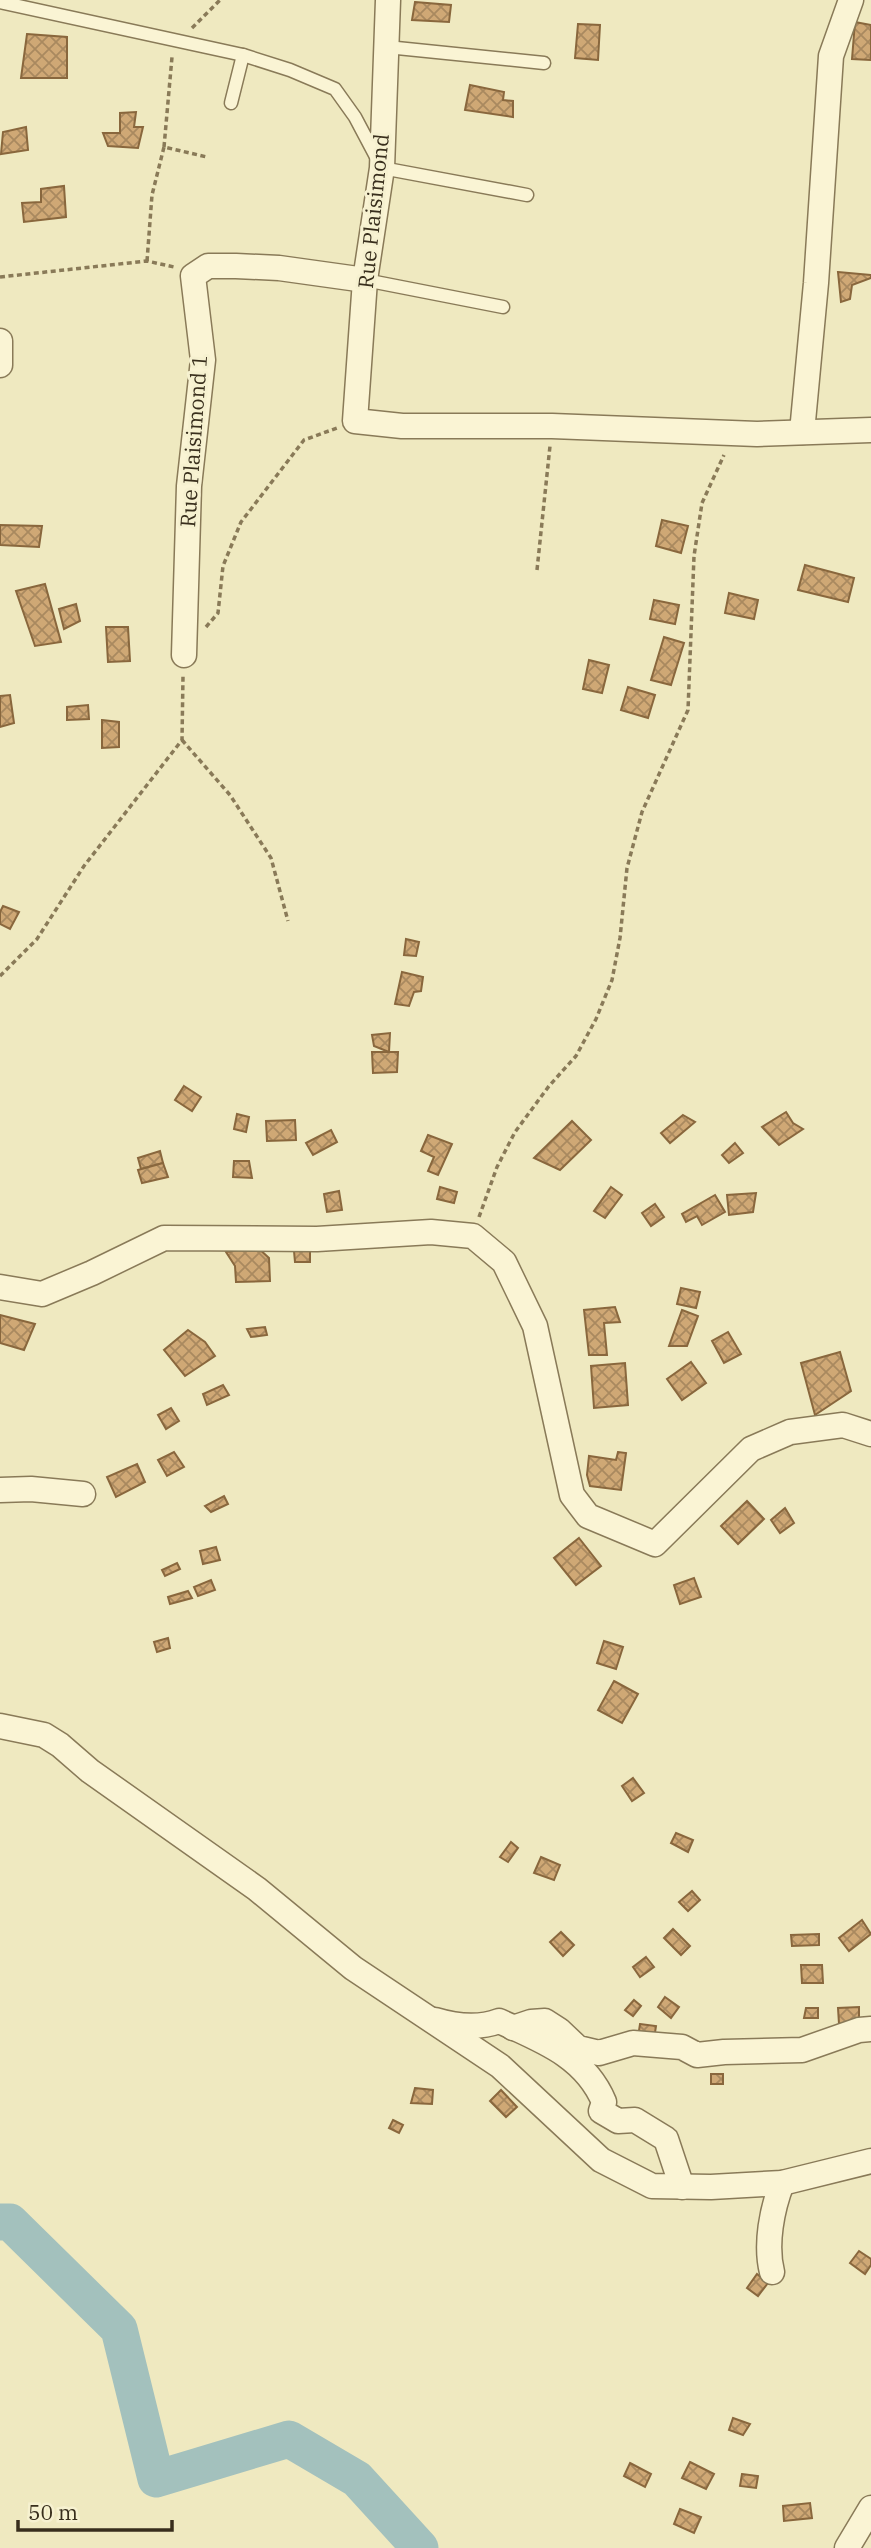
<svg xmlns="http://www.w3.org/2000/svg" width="871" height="2548" font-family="'IBM Plex Serif',serif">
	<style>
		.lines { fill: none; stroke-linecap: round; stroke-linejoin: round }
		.river { stroke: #a3c1bd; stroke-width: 37 }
		.building { fill: url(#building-cross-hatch); stroke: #89673d; stroke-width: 2 }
		.service-casing { stroke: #897a58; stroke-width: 15 }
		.minor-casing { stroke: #897a58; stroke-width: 27 }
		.path { stroke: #897a58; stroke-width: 3.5; stroke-dasharray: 5 3.5; stroke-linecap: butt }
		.service { stroke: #faf4d4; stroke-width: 12 }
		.minor { stroke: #faf4d4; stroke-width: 24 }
		.labels { text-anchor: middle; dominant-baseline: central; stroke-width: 6; stroke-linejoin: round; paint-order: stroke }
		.street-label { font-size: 21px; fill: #382e1c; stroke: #f6f1d0 }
	</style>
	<defs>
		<pattern id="building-cross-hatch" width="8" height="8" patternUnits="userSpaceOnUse" patternTransform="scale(1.75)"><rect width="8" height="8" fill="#cfa875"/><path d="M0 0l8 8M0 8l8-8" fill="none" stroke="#a9895f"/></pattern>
	</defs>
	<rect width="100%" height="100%" fill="#efe9c0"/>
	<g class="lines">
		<path class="river" d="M0 2222H10L119 2329 156 2479 289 2439 357 2479 420 2548"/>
	</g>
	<g class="building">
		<path d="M415 2 451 5 449 22 412 20Z"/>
		<path d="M855 22 871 25V60L852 59Z"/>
		<path d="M578 24 600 25 598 60 575 58Z"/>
		<path d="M27 34 67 37V78H21Z"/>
		<path d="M470 85 504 92 503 100 513 101V117L465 110Z"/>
		<path d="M136 112 134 127H143L138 148 108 146 103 133H120V113Z"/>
		<path d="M26 127 28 150 1 154 3 132Z"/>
		<path d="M64 186 66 217 24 222 22 203 41 202V189Z"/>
		<path d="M838 272 871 275V278L852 285 850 299 841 302Z"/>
		<path d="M662 520 688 526 681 553 656 546Z"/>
		<path d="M0 525 42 526 39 547 0 545Z"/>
		<path d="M805 565 854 578 848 602 798 590Z"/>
		<path d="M45 584 61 642 35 646 16 591Z"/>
		<path d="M729 593 758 600 754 619 725 613Z"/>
		<path d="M654 600 679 605 675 624 650 619Z"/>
		<path d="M76 604 80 621 64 629 59 609Z"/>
		<path d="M106 627H128L130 661 108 662Z"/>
		<path d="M664 637 684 643 671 685 651 680Z"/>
		<path d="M589 660 609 665 602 693 583 689Z"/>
		<path d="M628 687 655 695 648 718 621 710Z"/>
		<path d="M10 695 14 723 0 727V696Z"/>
		<path d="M88 705 89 719 67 720V707Z"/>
		<path d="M102 720 119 722V747L102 748Z"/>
		<path d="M3 906 19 912 10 929 0 924V912Z"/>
		<path d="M406 939 419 942 416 956 404 955Z"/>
		<path d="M402 972 423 977 421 991 414 992 409 1006 395 1004Z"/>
		<path d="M390 1033 389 1052 374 1046 372 1035Z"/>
		<path d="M372 1052H398L397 1072 373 1073Z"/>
		<path d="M184 1086 201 1097 192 1111 175 1100Z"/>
		<path d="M786 1112 793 1123 803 1129 779 1145 762 1127Z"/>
		<path d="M237 1114 249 1117 246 1132 234 1129Z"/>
		<path d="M683 1115 695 1122 670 1143 661 1133Z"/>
		<path d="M295 1120 296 1140 267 1141 266 1121Z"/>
		<path d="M572 1121 591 1140 560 1170 534 1158Z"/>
		<path d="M331 1130 337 1142 313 1155 306 1143Z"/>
		<path d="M428 1135 452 1144 438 1175 428 1171 434 1157 421 1151Z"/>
		<path d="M735 1143 743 1153 729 1163 722 1155Z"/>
		<path d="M160 1151 163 1163 141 1169 138 1158Z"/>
		<path d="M234 1161H249L252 1178 233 1177Z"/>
		<path d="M163 1163 168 1177 142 1183 138 1170Z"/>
		<path d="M440 1187 457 1192 454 1203 437 1199Z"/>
		<path d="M611 1187 622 1195 605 1218 594 1211Z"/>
		<path d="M339 1191 342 1210 327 1212 324 1194Z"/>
		<path d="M756 1193 753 1212 729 1215 727 1195Z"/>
		<path d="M715 1195 725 1212 702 1225 697 1216 686 1222 682 1214Z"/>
		<path d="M655 1204 664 1217 651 1226 642 1213Z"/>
		<path d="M257 1247 269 1258 270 1281 236 1282 235 1266 226 1252Z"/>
		<path d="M294 1251H310V1262H295Z"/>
		<path d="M681 1288 700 1292 696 1308 677 1304Z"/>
		<path d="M615 1307 620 1322 604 1323 607 1355H589L584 1310Z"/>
		<path d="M682 1310 698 1316 687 1346H669Z"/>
		<path d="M0 1315 35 1324 24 1350 0 1343Z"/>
		<path d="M265 1327 267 1335 251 1337 247 1329Z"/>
		<path d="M188 1330 205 1342 215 1356 185 1376 164 1350Z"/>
		<path d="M728 1332 741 1354 724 1363 712 1341Z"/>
		<path d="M840 1352 851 1391 815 1415 801 1363Z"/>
		<path d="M691 1362 706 1383 682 1400 667 1379Z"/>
		<path d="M625 1363 628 1405 594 1408 591 1366Z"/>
		<path d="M223 1385 229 1395 207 1405 203 1394Z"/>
		<path d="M171 1408 179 1421 166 1429 158 1415Z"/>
		<path d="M174 1452 184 1467 167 1476 158 1460Z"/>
		<path d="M618 1452 626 1453 621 1490 590 1486 587 1475 589 1456 616 1460Z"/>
		<path d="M137 1464 145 1482 116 1497 107 1477Z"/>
		<path d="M224 1496 228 1504 211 1512 205 1506Z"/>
		<path d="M747 1501 764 1519 738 1544 721 1526Z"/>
		<path d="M785 1508 794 1523 780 1533 771 1520Z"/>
		<path d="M579 1538 601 1566 576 1585 554 1558Z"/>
		<path d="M216 1547 220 1560 203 1564 200 1551Z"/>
		<path d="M177 1563 180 1569 165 1576 162 1570Z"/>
		<path d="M694 1578 701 1597 680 1604 674 1585Z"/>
		<path d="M211 1580 215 1590 198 1596 194 1587Z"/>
		<path d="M188 1591 192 1598 170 1604 168 1597Z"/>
		<path d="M168 1638 170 1648 157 1652 154 1642Z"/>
		<path d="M604 1641 623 1647 616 1669 597 1663Z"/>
		<path d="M614 1681 638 1694 622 1723 598 1710Z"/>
		<path d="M633 1778 644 1793 632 1801 622 1786Z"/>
		<path d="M676 1833 693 1840 688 1852 671 1843Z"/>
		<path d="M511 1842 518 1848 508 1862 500 1857Z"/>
		<path d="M541 1857 560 1865 554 1880 534 1873Z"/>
		<path d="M692 1891 700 1900 688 1911 679 1902Z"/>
		<path d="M862 1920 871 1934 849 1951 839 1938Z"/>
		<path d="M673 1929 690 1946 681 1955 664 1938Z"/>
		<path d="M561 1932 574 1945 563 1956 550 1942Z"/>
		<path d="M819 1934V1945L792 1946 791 1935Z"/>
		<path d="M646 1957 654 1967 640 1977 633 1967Z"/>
		<path d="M801 1965H822L823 1983H802Z"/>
		<path d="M665 1997 679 2007 671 2018 658 2007Z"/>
		<path d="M634 2000 641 2006 633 2016 625 2010Z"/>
		<path d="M859 2007V2022L839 2024 838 2008Z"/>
		<path d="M806 2008H818V2018H804Z"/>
		<path d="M640 2024 656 2026 654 2039 638 2037Z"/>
		<rect x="711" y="2074" width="12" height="10"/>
		<path d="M415 2088 433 2090 432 2104 411 2103Z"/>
		<path d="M501 2090 517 2107 506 2117 490 2101Z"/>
		<path d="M393 2120 403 2125 399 2133 389 2128Z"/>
		<path d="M859 2251 871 2259V2265L865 2274 850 2263Z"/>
		<path d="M757 2274 768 2283 758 2296 747 2288Z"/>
		<path d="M733 2418 750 2424 743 2435 729 2430Z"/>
		<path d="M690 2462 714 2474 706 2489 682 2478Z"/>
		<path d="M630 2463 651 2474 645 2487 624 2476Z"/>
		<path d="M742 2474 758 2476 756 2488 740 2486Z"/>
		<path d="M810 2503 812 2518 784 2521 783 2506Z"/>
		<path d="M680 2509 701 2517 694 2533 674 2524Z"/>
	</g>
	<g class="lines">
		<g class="service-casing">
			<g id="service">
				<path d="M0 2 243 55 290 70 335 89 355 117 382 168 527 195"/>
				<path d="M387 47 544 63"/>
				<path d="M231 103 243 55"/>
				<path d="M365 280 503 307"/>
			</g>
		</g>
		<g class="minor-casing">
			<g id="minor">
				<path d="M388 0 382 168 365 280 355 421 402 426H552L757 434 871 430"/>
				<path d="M0 341V365"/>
				<path d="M802 432 816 283 831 56 851 0"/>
				<path d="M184 655 189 486 203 360 193 276 208 266H236L279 268 365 280"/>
				<path d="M0 1287 42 1294 92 1273 164 1238 317 1239 431 1232 473 1236 504 1262 535 1326 572 1495 588 1516 655 1544 751 1449 790 1432 843 1425 871 1434"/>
				<path d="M0 1490 31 1489 83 1494"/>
				<path d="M0 1726 44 1735 60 1745 90 1771 257 1889 353 1968 500 2066 601 2160 652 2186 711 2187 782 2183 871 2161"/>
				<path d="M435 2020C455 2026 478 2029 499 2021 541 2040 585 2056 604 2102L601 2111 618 2121 635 2120 666 2139 682 2187"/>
				<path d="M513 2028 531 2022 545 2021 559 2030 578 2048 599 2053 633 2043 682 2047 697 2055 724 2052 802 2050 859 2030 871 2029"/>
				<path d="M772 2272C765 2244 772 2209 782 2183"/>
				<path d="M847 2548 871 2508"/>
			</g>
		</g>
		<g class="path">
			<path d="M192 28 220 0"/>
			<path d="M164 147 172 57"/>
			<path d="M147 261 152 195 164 147 207 157"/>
			<path d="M0 277 147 261 174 267"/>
			<path d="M537 570 550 446"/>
			<path d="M206 627 218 613 223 566 241 522 304 440 337 428"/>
			<path d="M182 740 230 795 271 858 288 921"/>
			<path d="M0 976 37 939 84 866 182 740 183 676"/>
			<path d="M479 1217 497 1167 515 1132 549 1086 576 1056 596 1019 612 980 620 938 627 868 642 812 688 710 694 556 702 503 724 455"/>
		</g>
		<use href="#service" class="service"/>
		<use href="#minor" class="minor"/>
	</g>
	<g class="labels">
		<g class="street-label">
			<text transform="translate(373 211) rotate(-84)">Rue Plaisimond</text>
			<text transform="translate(193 441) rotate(-86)">Rue Plaisimond 1</text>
		</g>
	</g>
	<path d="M18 2520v10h154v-10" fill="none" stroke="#382e1c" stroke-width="3.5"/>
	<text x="28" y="2520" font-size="21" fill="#382e1c" stroke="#f6f1d0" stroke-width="5" paint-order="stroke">50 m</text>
</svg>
